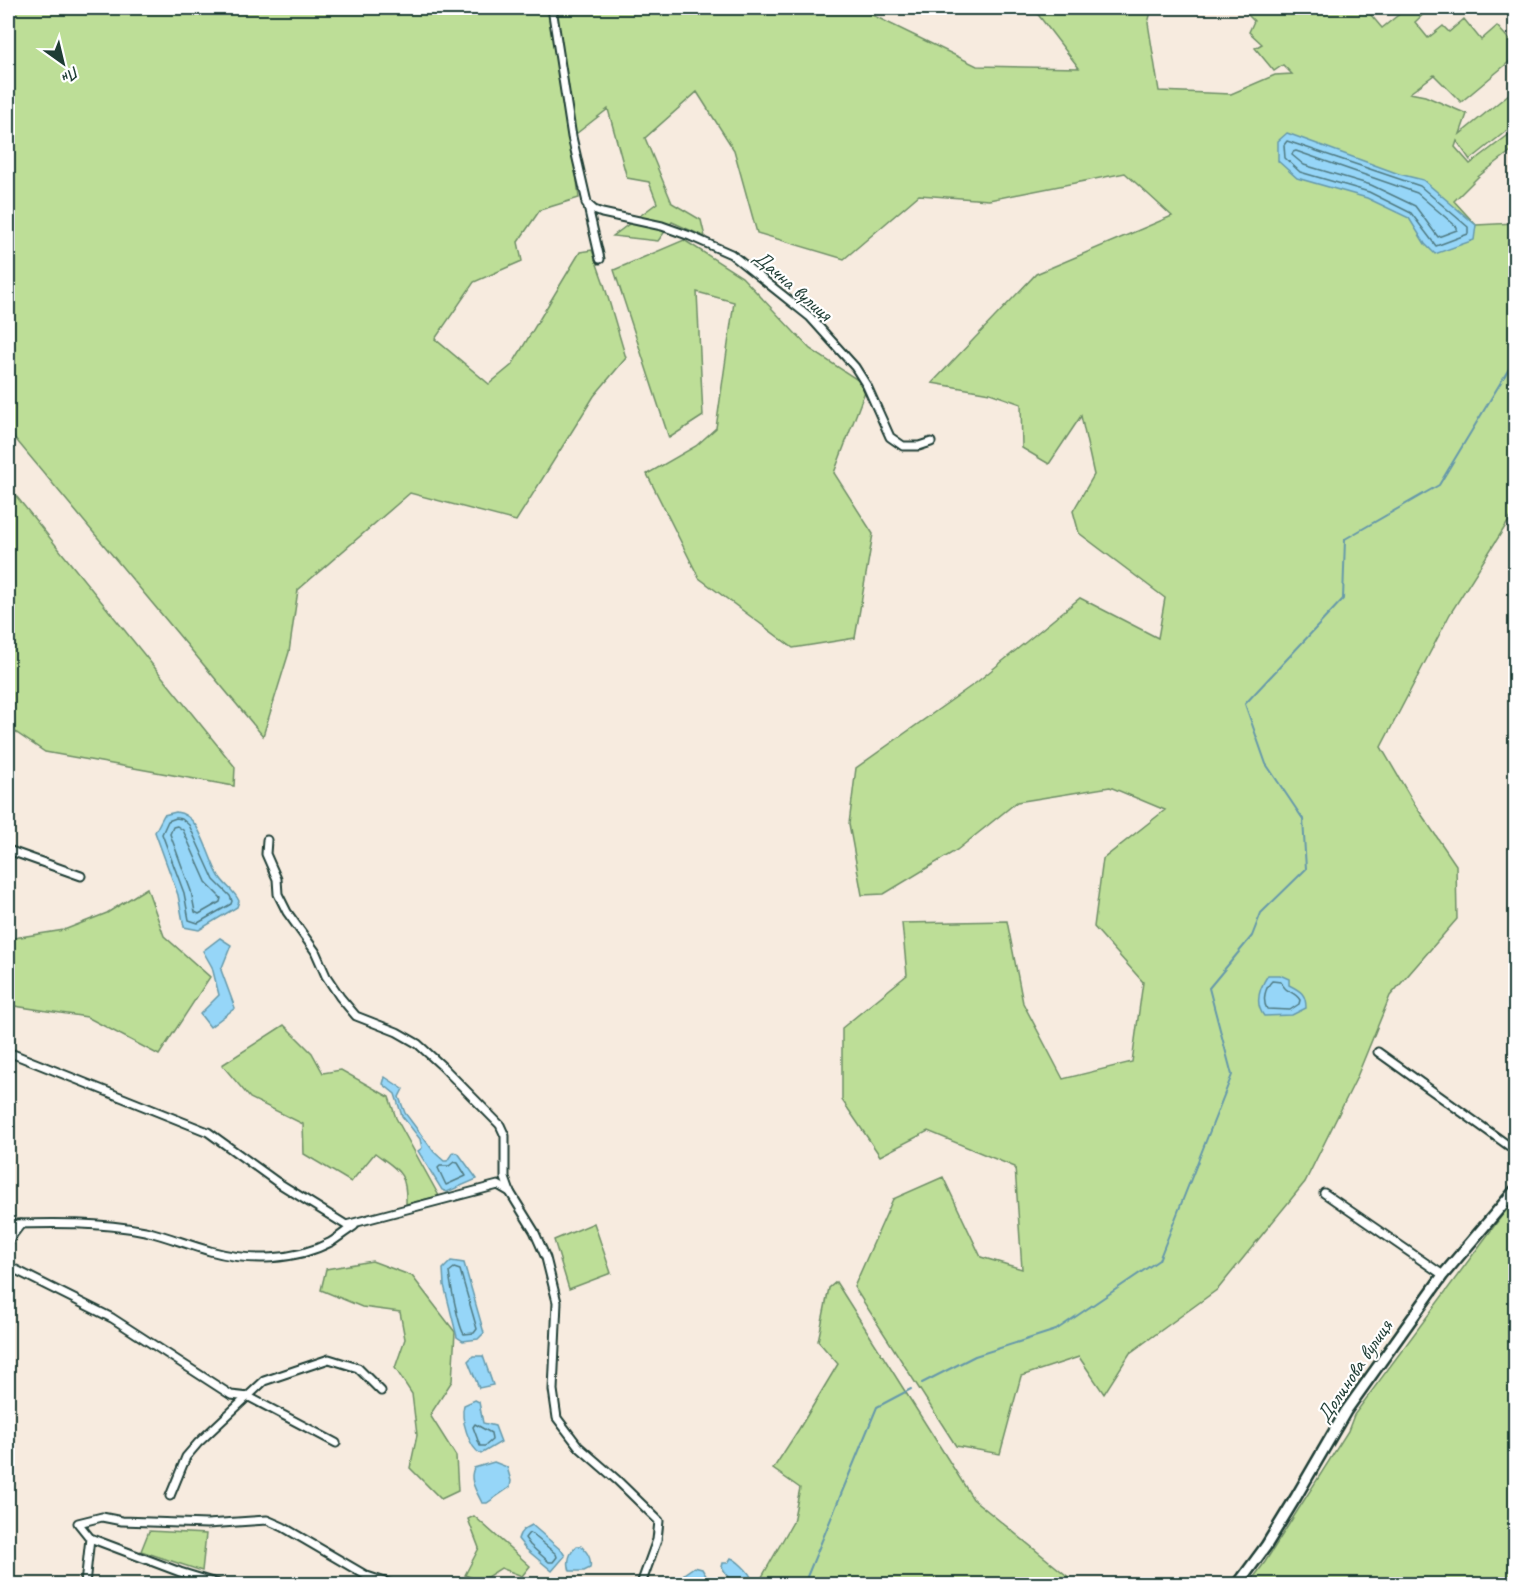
<svg xmlns="http://www.w3.org/2000/svg" width="1523" height="1592" font-family="Caveat,sans-serif">
	<style>
		.green { fill: #bdde97; stroke: #6e8e66; stroke-width: 1.5 }
		.water { fill: #96d6f8; stroke: #69a; stroke-width: 1.5 }
		.lines { fill: none; stroke-linecap: round; stroke-linejoin: round }
		.shore { stroke: #4f7a82; stroke-width: 1.5 }
		.stream { stroke: #69a; stroke-width: 2 }
		.minor-casing { stroke: #1f3d34; stroke-width: 11 }
		.tertiary-casing { stroke: #1f3d34; stroke-width: 14 }
		.minor { stroke: #fff; stroke-width: 7 }
		.tertiary { stroke: #fff; stroke-width: 9 }
		.labels { text-anchor: middle; dominant-baseline: central; stroke-width: 4.5; stroke-linejoin: round; paint-order: stroke }
		.street-label { font-size: 21px; fill: #1f3d34; stroke: #fff }
	</style>
	<rect width="100%" height="100%" fill="#f7ebdf"/>
	<filter id="ink" filterUnits="userSpaceOnUse"><feTurbulence type="fractalNoise" baseFrequency=".0167" numOctaves="2"/><feDisplacementMap in="SourceGraphic" scale="12" xChannelSelector="R" yChannelSelector="G"/><feConvolveMatrix kernelMatrix="1 2 1 2 8 2 1 2 1" color-interpolation-filters="sRGB"/></filter>
	<g filter="url(#ink)">
		<g class="green">
			<path d="M8 8H808L860 9 977 66 1079 68 1033 8H1152L1148 23 1159 91 1231 94 1275 75 1292 74 1283 65 1274 71 1255 48 1262 44 1249 32 1254 21 1241 8H1365L1382 28 1407 8H1430L1415 22 1428 38 1443 26 1449 32 1464 19 1481 40 1497 26 1515 46V57L1461 102 1434 75 1410 93 1425 96 1467 114 1460 134 1515 89V124L1470 160 1457 141 1455 147 1470 164 1515 130V148L1479 176 1454 201 1476 225 1515 223V511L1450 614 1381 747 1415 805 1456 865 1457 919 1390 996 1356 1079 1305 1182 1218 1289 1130 1353 1104 1394 1079 1357 1021 1376 1000 1454 956 1446 854 1287 893 1199 943 1177 981 1257 1022 1269 1015 1167 928 1131 880 1156 842 1100V1028L907 975 902 923 1007 921 1023 1003 1063 1079 1132 1062 1143 982 1094 927 1103 859 1165 810 1110 787 1017 802 957 850 884 894 862 895 849 824 856 768 977 682 1080 598 1158 638 1165 598 1079 533 1073 511 1094 475 1081 416 1049 464 1022 448 1021 404 990 393 932 383 1036 274 1172 216 1125 173 989 200 919 195 844 259 757 233 734 150 697 92 645 138 672 203 701 220 705 237 672 222 658 241 613 236 657 203 649 182 627 178 608 109 572 137 579 198 540 210 518 242 522 261 474 282 435 339 489 384 512 365 580 252 592 250 604 284 626 358 594 396 516 521 410 493 298 590 289 652 263 736 8 430Z"/>
			<path d="M684 240 742 277 810 349 867 386 834 473 873 534 855 638 793 648 699 578 647 474 696 446 716 428 734 302 697 292 703 416 669 438 614 270Z"/>
			<path d="M8 486 235 767 234 786 45 752 8 727Z"/>
			<path d="M147 888 164 936 210 977 159 1055 87 1017 8 1005V939L64 930 107 913Z"/>
			<path d="M284 1025 312 1053 323 1073 341 1070 389 1097 396 1118 439 1196 406 1204C407 1172 399 1171 375 1153L351 1182 304 1154 303 1124 250 1098 222 1065Z"/>
			<path d="M1515 1198V1584H1249L1265 1562 1348 1431 1354 1415Z"/>
			<path d="M594 1223 611 1273 569 1289 554 1240Z"/>
			<path d="M372 1261 412 1276 455 1332 452 1381 430 1415 456 1456 458 1491 441 1499 410 1468 417 1435 412 1394 395 1368 405 1339 400 1312 362 1307 321 1290 326 1269Z"/>
			<path d="M836 1282 973 1499 1077 1584H758L793 1522 800 1488 773 1469 799 1429 838 1364 818 1341 829 1288Z"/>
			<path d="M474 1516 530 1566 522 1576 501 1568 481 1581 465 1575 479 1548 468 1519Z"/>
			<path d="M149 1531 206 1534 202 1571 141 1551Z"/>
		</g>
		<g class="water">
			<path d="M1287 133 1399 174 1423 180 1476 225 1474 240 1435 254 1425 244 1409 218 1367 198 1297 178 1278 161V141Z"/>
			<path d="M176 812C201 814 207 857 219 876 225 886 234 890 239 901L237 907 199 930 184 927 178 895 155 832 164 815Z"/>
			<path d="M220 938 231 945 221 970 235 1008 210 1027 200 1014 219 995 212 967 203 951Z"/>
			<path d="M1268 975H1280L1289 979V985C1301 991 1306 994 1306 1008L1292 1015 1264 1016C1254 1003 1260 987 1268 975Z"/>
			<path d="M385 1077 403 1089 399 1097 405 1113 434 1152 444 1161H447L453 1152 458 1153 477 1179 447 1192 442 1190 418 1151 422 1148 420 1139 402 1116 395 1094 383 1084Z"/>
			<path d="M451 1261 464 1263 484 1333 478 1339 463 1341 457 1337 444 1285 443 1269Z"/>
			<path d="M473 1356H483L493 1385 479 1388 468 1361Z"/>
			<path d="M475 1400 479 1402 483 1423 495 1426 501 1442 481 1454C469 1448 460 1418 464 1405Z"/>
			<path d="M494 1462 507 1467 511 1481 510 1487 487 1503H482C477 1492 468 1480 474 1468Z"/>
			<path d="M532 1525 562 1551 565 1556 552 1571 526 1549 518 1539C520 1531 524 1529 532 1525Z"/>
			<path d="M577 1546H581C587 1552 592 1558 590 1568L584 1571H570C567 1562 569 1553 577 1546Z"/>
			<path d="M731 1558C737 1560 748 1571 751 1577L744 1584H735L728 1577 722 1567 723 1563H728Z"/>
			<path d="M694 1567 702 1569 711 1584H681L684 1574Z"/>
		</g>
		<g class="lines">
			<g class="shore">
				<path d="M1287 141 1420 186 1468 227V234L1436 246 1411 213 1369 192 1300 172 1285 158 1284 145Z"/>
				<path d="M1296 151 1417 193 1457 227V230L1438 237 1415 206 1371 185 1304 165 1292 155 1293 152Z"/>
				<path d="M176 818 182 819 189 825 214 880 230 896 232 901 231 904 198 923 189 920 184 893 162 834 168 821Z"/>
				<path d="M177 826 183 830 207 884 221 898 220 902 199 914 195 912 191 891 170 834 173 827Z"/>
				<path d="M1272 981 1281 982C1286 994 1294 990 1300 1000L1299 1004 1290 1010 1267 1009C1262 1000 1265 988 1272 981Z"/>
				<path d="M454 1162 458 1163 466 1176 446 1185 438 1168 440 1166H449Z"/>
				<path d="M454 1268 460 1270 477 1329 474 1333 464 1334C459 1328 450 1282 449 1272Z"/>
				<path d="M475 1424 491 1433 492 1440 485 1446H480L473 1427Z"/>
				<path d="M529 1533 532 1534 556 1554 557 1557 553 1562H549L530 1545 525 1538Z"/>
			</g>
			<g class="stream">
				<path d="M922 1383 975 1356 1056 1330 1159 1260 1232 1075 1209 988 1252 936 1261 913 1306 869 1303 819 1266 764 1245 704 1343 599 1345 539 1439 485 1516 357"/>
				<path d="M804 1584 877 1407 911 1389"/>
			</g>
			<g class="minor-casing">
				<g id="minor">
					<path d="M552 8 572 137 600 259"/>
					<path d="M586 203 594 210 602 213 662 226 690 236 731 254 810 317 855 367 867 386 890 437 903 446H919L931 442"/>
					<path d="M267 840 266 854 277 879 278 894 287 912 315 951 326 976 340 997 356 1016 397 1032 418 1044 442 1066 500 1125 505 1136V1178L510 1192"/>
					<path d="M8 850 81 876"/>
					<path d="M8 1052 208 1132 277 1182 346 1225 498 1185 510 1192 534 1231 546 1258 557 1302 553 1390 557 1418 579 1447 617 1480 659 1521 657 1540 641 1584"/>
					<path d="M1378 1052 1516 1151"/>
					<path d="M1324 1193 1443 1275"/>
					<path d="M8 1224C53 1223 100 1222 145 1231 167 1236 188 1245 210 1251 249 1262 295 1261 331 1242 339 1237 346 1231 354 1226"/>
					<path d="M8 1241 21 1224"/>
					<path d="M8 1266 112 1318 231 1395 249 1397 336 1443"/>
					<path d="M170 1496 186 1457 198 1443 264 1381 329 1359 358 1368 381 1391"/>
					<path d="M85 1584 90 1538"/>
					<path d="M219 1584 180 1572 90 1538 78 1523 102 1517 122 1521 207 1524 267 1520 283 1527 367 1576 391 1584"/>
				</g>
			</g>
			<g class="tertiary-casing">
				<path id="tertiary" d="M1238 1584 1266 1546 1296 1497 1346 1411 1443 1275 1516 1189"/>
			</g>
			<use href="#minor" class="minor"/>
			<use href="#tertiary" class="tertiary"/>
		</g>
	</g>
	<g class="labels">
		<g class="street-label">
			<text transform="translate(793 285) rotate(41)">Дачна вулиця</text>
			<text transform="translate(1354 1371) rotate(-56)">Долинова вулиця</text>
		</g>
	</g>
	<rect width="1523" height="1592" fill="none" stroke="#fff" stroke-width="30"/>
	<rect x="15" y="15" width="1493" height="1562" fill="none" stroke="#1f3d34" stroke-width="2" filter="url(#ink)"/>
	<g transform="translate(63 63) rotate(146)" stroke="#ffffff" stroke-width="4.5" paint-order="stroke">
	<path d="M0-4.5L10 22L0 15L-10 22Z" fill="#1f3d34"/>
	<text y="-9" font-size="16" font-weight="bold" text-anchor="middle" fill="#1f3d34">Пн</text>
	</g>
</svg>
